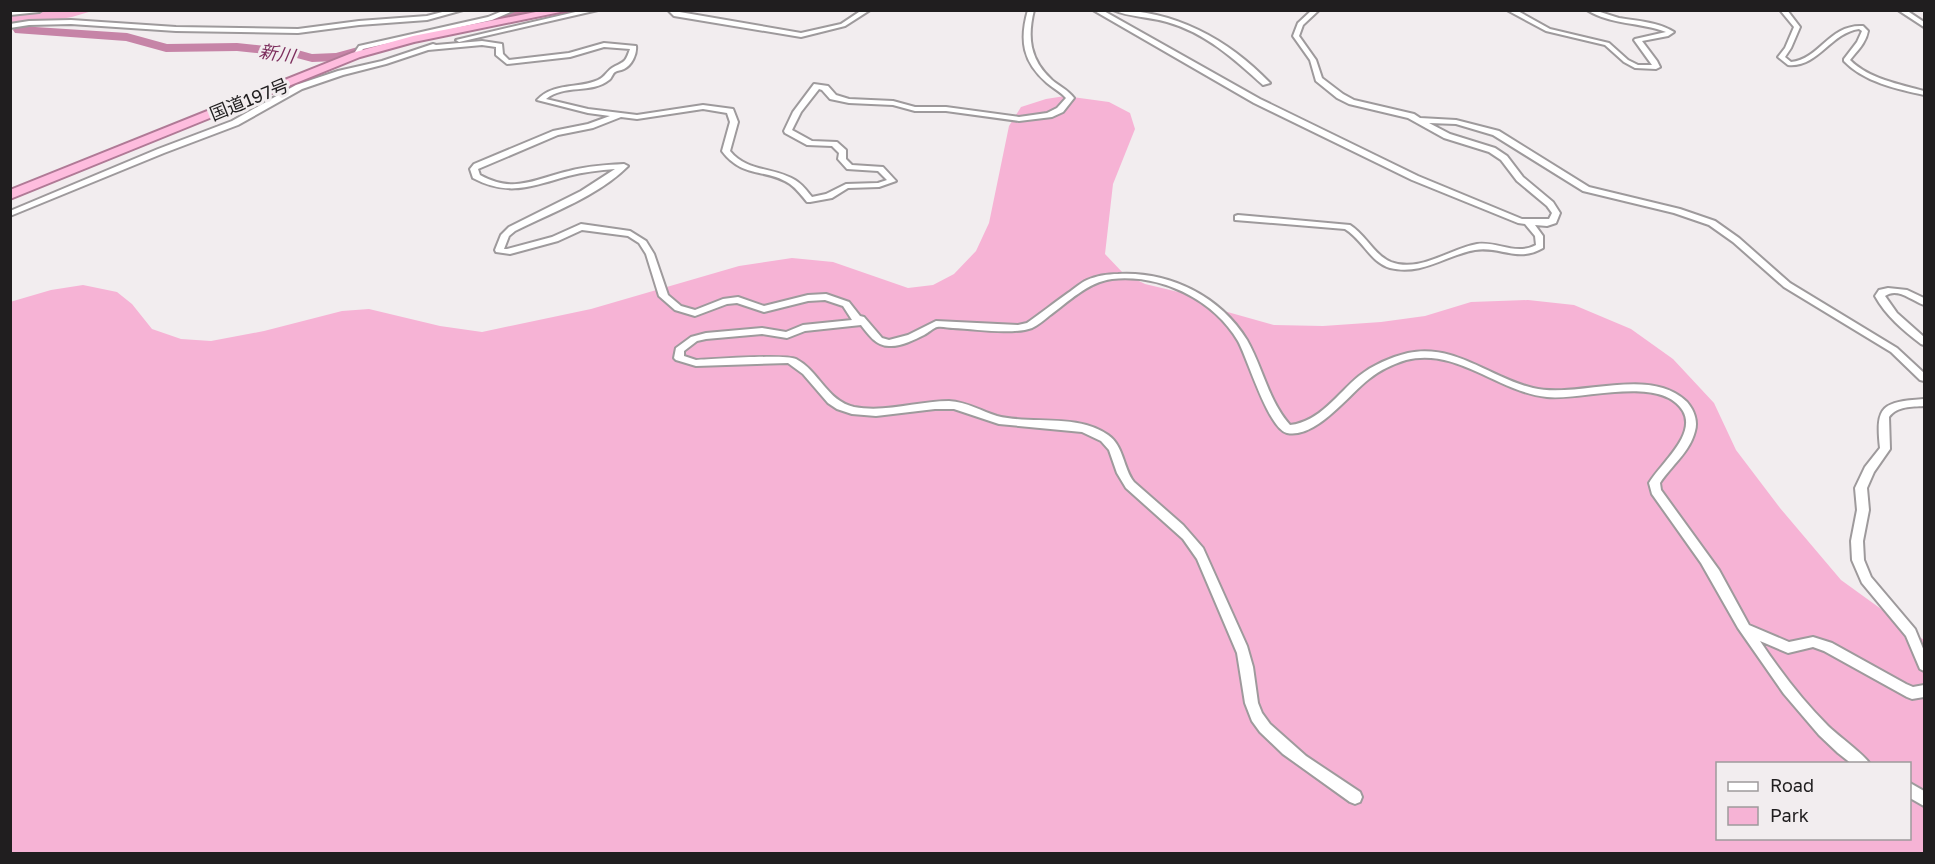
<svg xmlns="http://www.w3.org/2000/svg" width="1935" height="864" font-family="'Golos Text','Noto Sans JP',sans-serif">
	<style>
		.green { fill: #f6b3d5; fill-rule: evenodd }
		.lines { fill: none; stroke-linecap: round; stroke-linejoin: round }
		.river { fill: #c684a7; fill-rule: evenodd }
		.minor-casing { stroke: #9e9a9c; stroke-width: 4 }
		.trunk-casing { stroke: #b07a96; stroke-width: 4 }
		.minor { fill: #fff; fill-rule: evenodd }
		.trunk { fill: #febcde; fill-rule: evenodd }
		.labels { text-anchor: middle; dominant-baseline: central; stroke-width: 6; stroke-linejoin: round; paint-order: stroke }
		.far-water-label { font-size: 18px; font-style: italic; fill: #7d2f5d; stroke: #f2edef }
		.far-street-label { font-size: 18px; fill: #201e1f; stroke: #f2edef }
	</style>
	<rect width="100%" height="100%" fill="#f2edef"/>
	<g class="green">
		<path d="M11 11H92L72 17 11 28Z"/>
		<path d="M1065 96 1109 102 1130 113 1135 129 1113 184 1105 254 1123 273 1145 284 1191 295 1224 311 1274 325 1323 326 1381 322 1425 316 1471 302 1528 300 1574 305 1631 329 1673 359 1714 403 1736 450 1780 508 1841 580 1924 640V853H11L10 302 51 290 83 285 117 292 132 304 152 329 181 339 211 341 264 331 342 311 369 309 440 326 482 332 591 309 739 266 792 258 833 262 908 288 933 285 954 274 976 251 989 223 1009 126 1021 107 1046 99ZM1718 764H1910V838H1718Z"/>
	</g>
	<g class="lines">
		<g class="river">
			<path d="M512 10H536L461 31 454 27 456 24Z"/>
			<path d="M20 26 127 33 167 44 237 43 294 49 312 54 336 53 398 36 405 40 403 43 337 61 312 62 293 57 237 51 166 52 126 41 15 33 13 30 15 27Z"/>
		</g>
		<g class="minor-casing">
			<g id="minor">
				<path d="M42 10 39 12 10 15V11Z"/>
				<path d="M450 10H463L427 20 359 25 298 33 176 31 71 24 29 25 10 28V24L29 21 71 20 176 27 298 29 359 21 427 16Z"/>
				<path d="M505 10H515L492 20 363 49 358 56 353 55 359 46 488 17Z"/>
				<path d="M584 10H598L459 42 456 40Z"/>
				<path d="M668 10 801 33 841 24 862 10H870L845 26 801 37 674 16Z"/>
				<path d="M1028 10H1034C1027 38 1030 60 1052 80 1059 86 1068 90 1074 98L1063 112 1052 117 1019 121 946 111H915L893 105 849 103 830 99 822 90 819 89 801 112 792 130 812 141 837 142 846 150V159L852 165 883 167 896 181 879 187 848 188 832 198 810 202H807C802 196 797 189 790 184 766 168 743 179 722 151L730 122 727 113 703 109 637 119 621 117 593 128 558 135 478 169 480 175C515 194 534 179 569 171 587 166 606 165 624 164L628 166C598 196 553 212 515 231L509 236 504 249H507L552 237 581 224 630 231 646 241 654 254 668 295 681 306 695 310 723 299 738 297 764 306 808 295 826 294 849 302 860 316 864 317 882 338 889 340 908 335 936 321 1018 325 1027 323C1041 313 1054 303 1068 293 1074 289 1080 283 1087 280 1096 276 1108 274 1118 274 1169 271 1220 296 1247 340 1263 368 1268 400 1290 425 1320 422 1338 393 1359 376 1373 365 1391 357 1408 353 1455 343 1490 378 1533 388 1578 399 1650 365 1687 402 1694 410 1698 421 1695 431 1690 452 1671 466 1660 483L1661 490 1719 570 1749 625 1789 642 1813 637 1832 643 1906 684 1913 687 1924 685V697L1912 699 1907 697 1824 651 1813 647 1788 653 1760 641C1780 671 1802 700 1828 726 1837 735 1865 755 1870 764H1852L1838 753 1819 735 1784 694 1738 628 1701 563 1652 494 1649 483C1660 464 1697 435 1683 411 1661 374 1581 401 1547 397 1498 392 1457 347 1406 360 1393 364 1380 370 1369 379 1349 394 1316 439 1287 433 1268 428 1248 359 1238 341 1213 299 1161 274 1112 279 1088 282 1068 302 1049 316 1044 320 1038 325 1032 328 1013 335 974 329 953 328 949 328 942 326 937 327 933 328 928 333 924 335 914 340 900 347 889 346 876 346 868 334 861 325L805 331 787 338 762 334 706 339 697 341 684 351V356L696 360C713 359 785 354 796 359 819 371 827 401 854 407 886 413 918 401 949 401 967 402 981 411 997 416 1032 425 1077 413 1108 435 1124 446 1123 468 1134 482L1183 525 1203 548 1247 646 1253 667 1258 703 1262 713 1270 724 1306 756 1360 792 1362 797 1360 802 1355 804 1350 802 1283 754 1260 732 1252 721 1245 703 1237 653 1197 559 1183 539 1126 488 1117 473 1109 450 1101 441 1082 432 999 424 954 409H935L876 416 852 414 837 409 828 403 803 374 788 363 696 366 676 360 674 358 676 348 691 337 706 333 762 328 786 332 803 325 852 320 843 306 825 300 808 301 764 312 737 303 727 304 695 316 675 310 659 296 646 254 639 243 628 236 582 230 558 241 510 254 496 252 495 250 501 235 509 227 581 191 615 169C600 170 584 172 568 176 532 186 509 197 473 178L470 169 474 164 553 131 588 124 610 116 588 113 537 100C554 82 578 89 598 80 605 77 607 71 612 68 624 61 625 64 630 49L604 47 570 57 507 64 496 55V47L482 45 428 50 386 64 343 75 302 89 238 125 164 153 10 216V211L158 149 232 121 296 85 338 71 382 61 433 44 436 45 482 41 502 44 503 54 509 60 569 53 604 43 636 46C637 54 632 65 624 69 620 71 618 70 615 72 612 74 612 78 609 80 592 94 564 84 546 99L588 109 637 115 703 105 733 109 738 122 730 151C747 172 773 167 795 180 802 184 807 191 812 197L826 194 846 184 878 183 887 180 878 171 847 169 838 159 839 153 832 146 807 145 785 133 784 131 793 112 814 84 828 86 836 95 849 99 893 101 915 107H946L1019 117 1047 113 1057 108 1066 98C1061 92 1054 89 1047 83 1023 62 1019 41 1028 10Z"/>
				<path d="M1093 10H1102L1260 99 1418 176 1522 219H1549L1552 213 1547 206 1517 181 1501 160 1489 152 1444 138 1408 118 1349 104 1337 98 1316 81 1310 60 1293 36 1298 23 1312 10H1319L1303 25 1299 36 1316 60 1322 78 1343 94 1354 100 1414 114 1420 118 1456 120 1499 131 1589 187 1680 209 1715 221 1739 238 1790 283 1897 348 1924 373V381L1920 380 1891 352 1784 287 1733 242 1709 225 1674 213 1583 191 1493 135 1456 124 1429 123 1450 134 1495 148 1507 156 1523 177 1553 202 1560 213 1556 223 1547 226 1535 225 1543 236V248C1517 263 1501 246 1475 250 1446 255 1422 276 1390 268 1370 262 1363 240 1345 229L1235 220V216L1238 215 1350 225C1366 235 1374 255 1391 262 1420 273 1449 249 1477 244 1497 241 1516 256 1536 245L1535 236 1525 224 1518 223 1412 180 1254 103Z"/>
				<path d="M1113 10C1174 10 1228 39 1270 83L1263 85C1234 59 1206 33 1167 22 1150 17 1129 17 1113 10Z"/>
				<path d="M1507 10H1516L1550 29 1609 43 1628 60 1638 65H1652L1634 40 1635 39 1666 32C1640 22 1611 25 1587 10 1599 10 1608 15 1619 18 1637 21 1659 22 1674 32L1668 36 1642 41 1657 61 1660 67 1656 69 1635 68 1624 62 1605 45 1546 31Z"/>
				<path d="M1780 10H1787L1800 27 1791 48 1785 57 1791 62C1820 59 1829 24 1863 26L1868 31C1866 43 1857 51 1850 60 1869 79 1899 84 1924 91V95C1897 89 1864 82 1844 61V59L1857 42 1862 31 1859 29C1830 33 1818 68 1788 65L1778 57 1785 48 1794 27Z"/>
				<path d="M1898 10H1906L1924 22V27Z"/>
				<path d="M1888 288 1907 290 1924 298V305C1911 300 1897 287 1885 296L1897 313 1924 337V345L1921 344C1903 330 1886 316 1875 296L1879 290Z"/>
				<path d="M1924 399V406C1912 407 1897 406 1889 417L1890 449 1874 472 1867 488 1869 510 1863 541 1864 560 1871 577 1915 629 1924 651V671L1920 669 1906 636 1862 583 1852 560 1851 541 1857 510 1855 488 1865 467 1880 448C1875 405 1883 402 1924 399Z"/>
				<path d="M1910 783 1924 791V806L1910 798Z"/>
			</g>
		</g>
		<g class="trunk-casing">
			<path id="trunk" d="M546 10H570L414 42 360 57 10 199V190L352 53 413 36Z"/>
		</g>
		<use href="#minor" class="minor"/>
		<use href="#trunk" class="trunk"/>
	</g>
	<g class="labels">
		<g class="far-water-label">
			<text transform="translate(277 53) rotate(9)">新川</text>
		</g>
		<g class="far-street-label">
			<text transform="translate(249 99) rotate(-22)">国道197号</text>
		</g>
	</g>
	<rect width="1935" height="864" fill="none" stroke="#201e1f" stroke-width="24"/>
	<rect x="1716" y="762" width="195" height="78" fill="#f2edef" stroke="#9e9a9c" stroke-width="1.5"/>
	<rect x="1728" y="782" width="30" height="9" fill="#ffffff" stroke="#9e9a9c" stroke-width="1.5"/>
	<text x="1770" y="792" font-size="18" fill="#201e1f">Road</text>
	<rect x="1728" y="807" width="30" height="18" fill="#f6b3d5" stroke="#9e9a9c" stroke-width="1.5"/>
	<text x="1770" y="822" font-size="18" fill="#201e1f">Park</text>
</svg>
